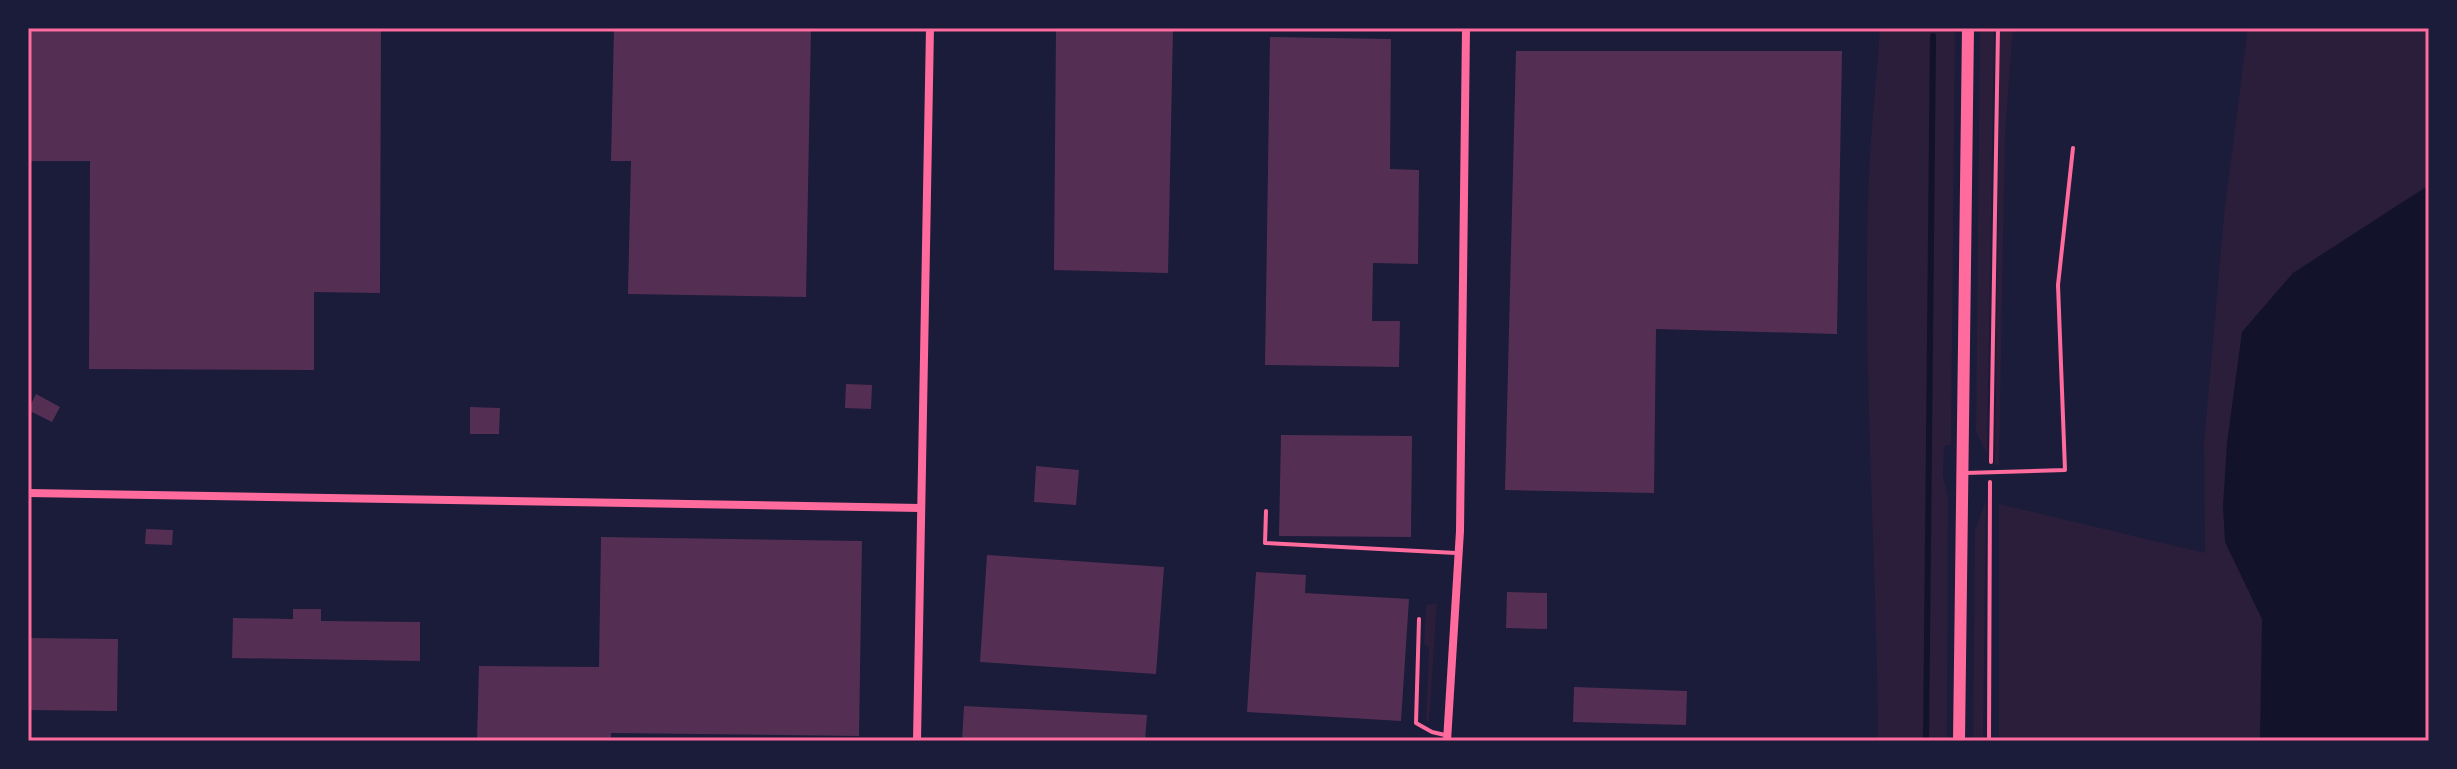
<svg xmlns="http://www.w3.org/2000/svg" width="2457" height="769" font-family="Poppins,sans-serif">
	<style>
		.green { fill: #2a1e3b }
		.water { fill: #12122b }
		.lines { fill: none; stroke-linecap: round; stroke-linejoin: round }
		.stream { stroke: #12122b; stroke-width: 6 }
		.building { fill: #542f53 }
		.path { stroke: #ff6b9d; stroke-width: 4 }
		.service { stroke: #ff6b9d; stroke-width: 4 }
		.minor { stroke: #ff6b9d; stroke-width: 8 }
		.secondary { stroke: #ff6b9d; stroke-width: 12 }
		.neatline { fill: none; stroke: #ff6b9d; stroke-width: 3 }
	</style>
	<rect width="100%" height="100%" fill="#1b1b3a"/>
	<g class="green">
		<path d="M1880 28H1955L1951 445 1944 446 1943 475 1948 498 1947 741H1878C1877 562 1863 383 1868 204 1869 146 1876 87 1880 28Z"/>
		<path d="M1980 28H1994L1987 453 1976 432Z"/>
		<path d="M2000 28H2013L2005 135 1999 466 1995 464Z"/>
		<path d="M2248 28H2429V741H1999V504L2205 553 2204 443 2224 215Z"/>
		<path d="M1986 501 1983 741H1973L1975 530Z"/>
		<path d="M1437 603 1429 722 1426 720 1429 649 1424 643 1426 605Z"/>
	</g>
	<path class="water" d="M2429 185V741H2260L2262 619 2225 542 2223 506 2227 443 2242 332 2293 273Z"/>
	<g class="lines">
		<path class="stream" d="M1926 741 1933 36"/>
	</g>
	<g class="building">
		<path d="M28 28H381L380 293 314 292V370L89 369 90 161H28Z"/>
		<path d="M614 28H811L806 297 628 294 631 161H611Z"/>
		<path d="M1056 28H1173L1168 273 1054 270Z"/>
		<path d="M1270 37 1391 39 1390 169 1419 170 1418 264 1373 263 1372 321H1400L1399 367 1265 365Z"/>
		<path d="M1516 51H1842L1837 334 1656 329 1654 493 1505 490Z"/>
		<path d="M846 384 872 385 871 409 845 408Z"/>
		<path d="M36 394 60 407 52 422 28 410Z"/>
		<path d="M470 407 500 408 499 434H470Z"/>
		<path d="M1281 435 1412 436 1411 537 1279 536Z"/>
		<path d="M1036 466 1079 470 1076 505 1034 502Z"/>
		<path d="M146 529 173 530 172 545 145 544Z"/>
		<path d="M601 537 862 541 859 736 611 733V741H477L479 666 599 667Z"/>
		<path d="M987 555 1164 567 1156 674 980 662Z"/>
		<path d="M1256 572 1306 575 1305 593 1409 599 1401 721 1247 712Z"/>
		<path d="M1507 592 1547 593V629L1506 628Z"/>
		<path d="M293 609H321V621L420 622V661L232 658 233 618 293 619Z"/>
		<path d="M28 638 118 639 117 711 28 710Z"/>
		<path d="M1574 687 1687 691 1686 725 1573 722Z"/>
		<path d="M964 706 1147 715 1145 741H962Z"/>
	</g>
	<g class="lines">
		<g class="path">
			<path d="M1991 462 1998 28"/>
			<path d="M1989 741 1990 482"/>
		</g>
		<g class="service">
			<path d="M1965 473 2065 470 2058 285 2073 148"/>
			<path d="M1266 511 1265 543 1456 553"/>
			<path d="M1419 619 1416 723 1432 732 1445 735"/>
		</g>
		<g class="minor">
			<path d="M28 493 921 508"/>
			<path d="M917 741 930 28"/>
			<path d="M1447 741 1460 531 1466 28"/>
		</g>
		<path class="secondary" d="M1959 741 1968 28"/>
	</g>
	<rect width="2457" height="769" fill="none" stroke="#1b1b3a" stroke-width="60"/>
	<rect x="30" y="30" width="2397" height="709" class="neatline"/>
</svg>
